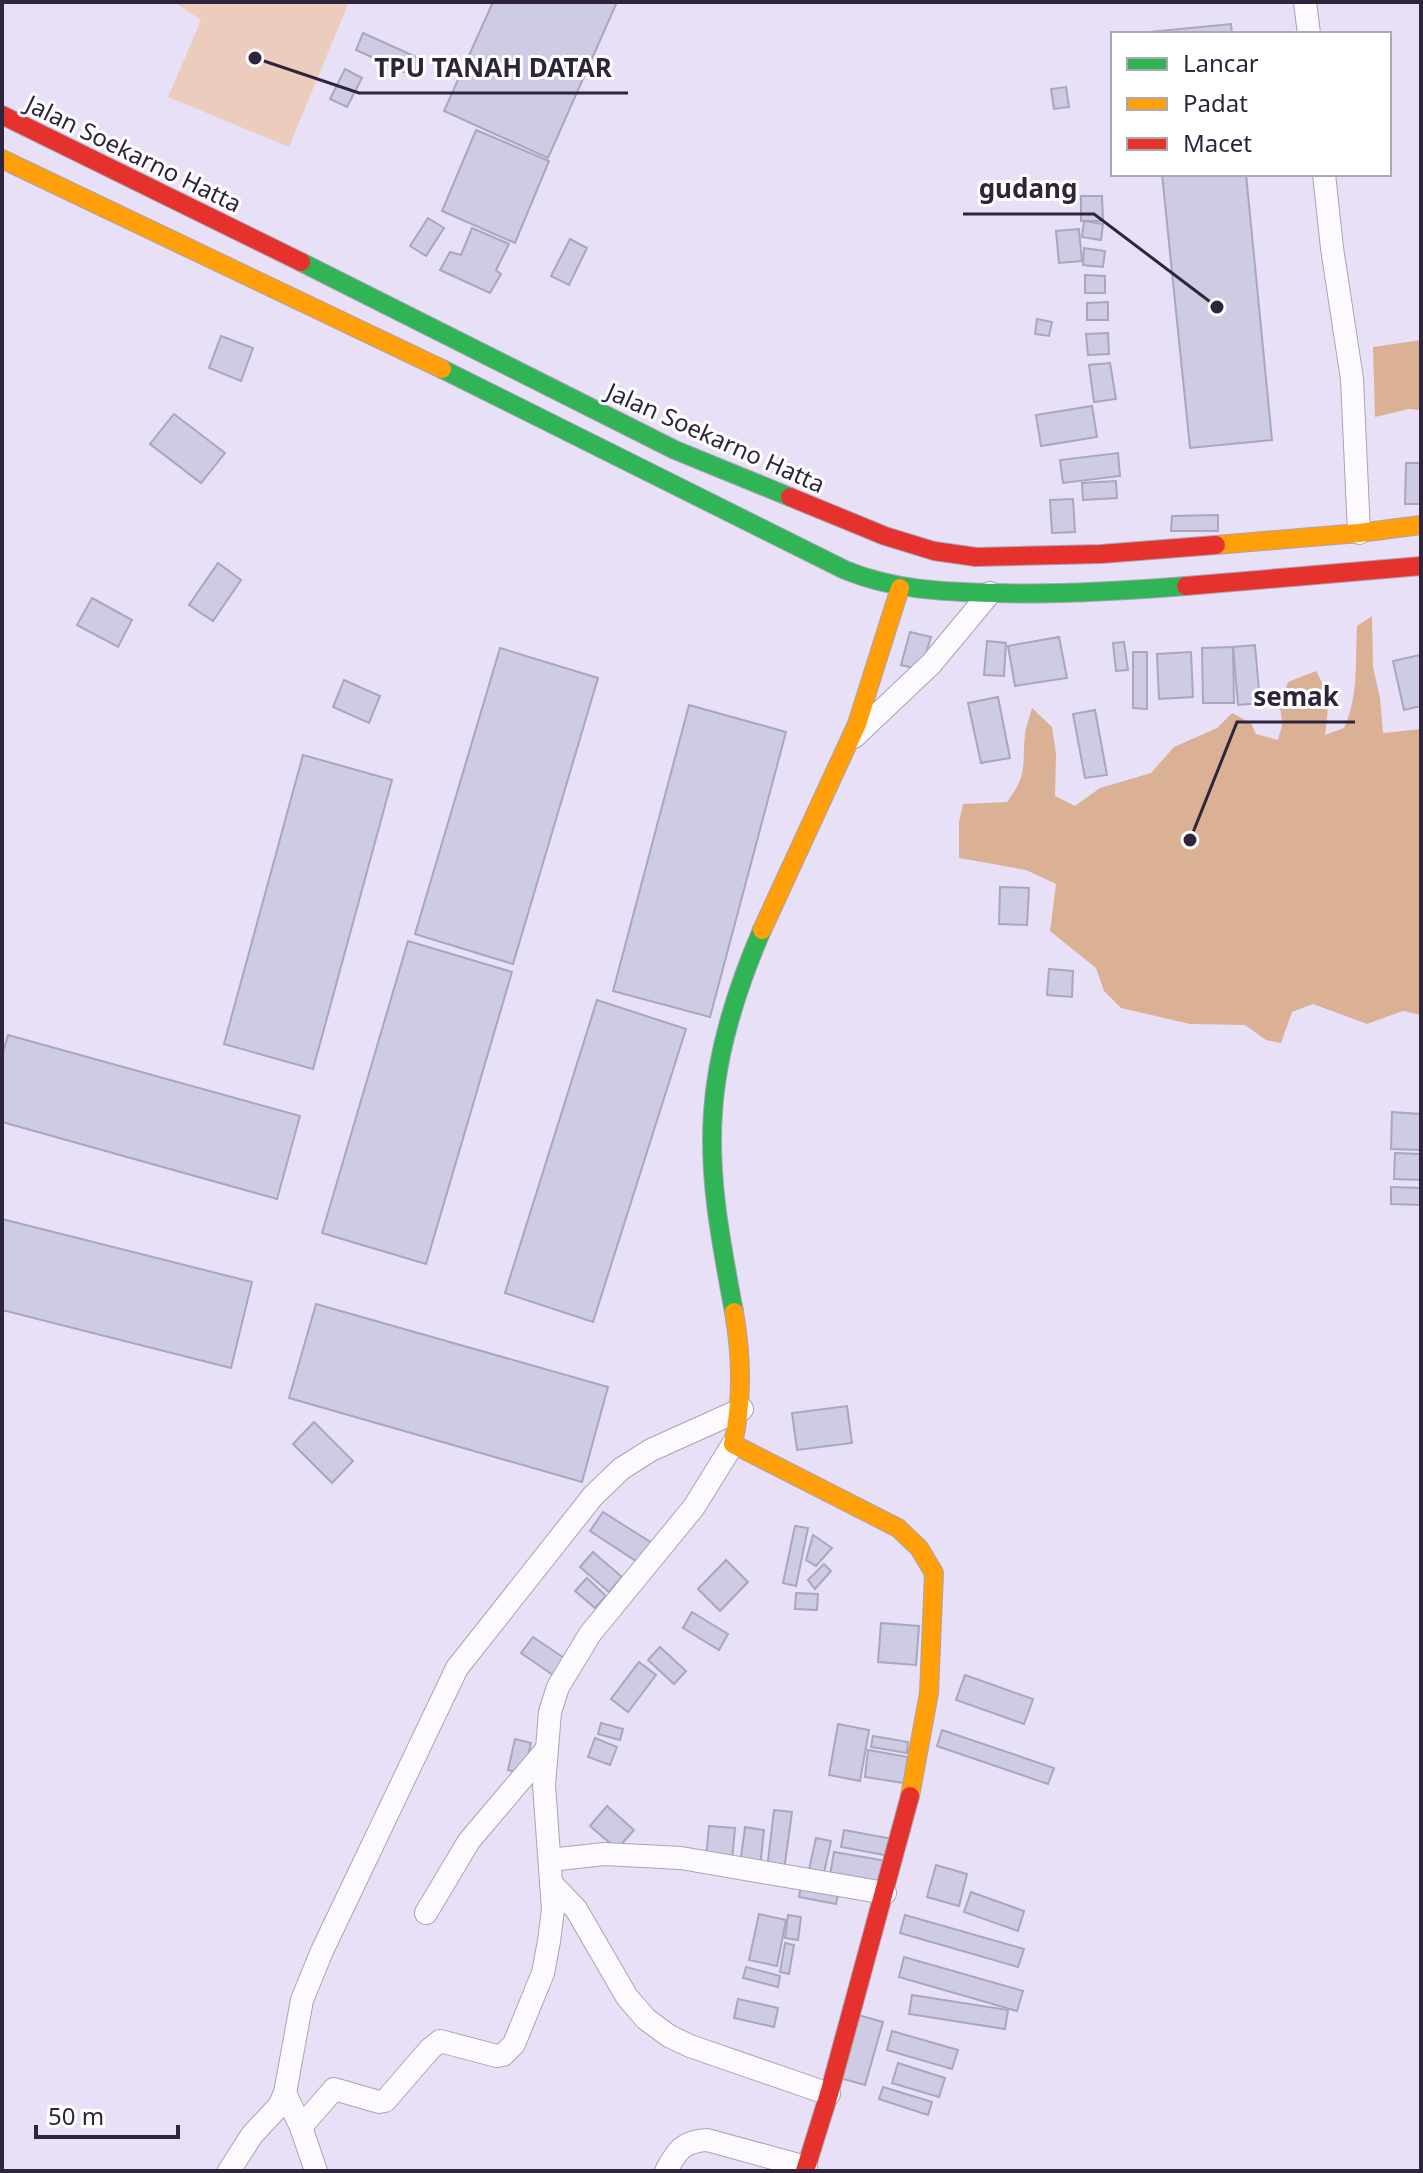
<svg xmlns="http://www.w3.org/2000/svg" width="1423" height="2173" font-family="'Noto Sans',sans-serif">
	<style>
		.green { fill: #ecccbc }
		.forest { fill: #dbb196 }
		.building { fill: #cecbe5; stroke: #aaa6bb; stroke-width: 2 }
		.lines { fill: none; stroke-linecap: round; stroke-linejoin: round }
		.street-casing { stroke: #aaa2b6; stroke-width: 24 }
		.fast-casing { stroke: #aaa2b6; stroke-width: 20 }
		.slow-casing { stroke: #aaa2b6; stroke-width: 20 }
		.jam-casing { stroke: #aaa2b6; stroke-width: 20 }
		.street { stroke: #fcfafe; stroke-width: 22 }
		.fast { stroke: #30b455; stroke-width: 18 }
		.slow { stroke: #ff9f0a; stroke-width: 18 }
		.jam { stroke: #e5322d; stroke-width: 18 }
		.labels { text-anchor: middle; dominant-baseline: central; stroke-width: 6; stroke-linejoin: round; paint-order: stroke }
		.street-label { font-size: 24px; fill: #2e253c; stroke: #fff }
		.leader { fill: none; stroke: #2e253c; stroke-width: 3 }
		.callout-dot { fill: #2e253c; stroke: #fff; stroke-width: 3 }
		.callout-label { font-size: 26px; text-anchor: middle; font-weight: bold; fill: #2e253c; stroke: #fff; stroke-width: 6; stroke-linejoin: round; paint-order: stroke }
	</style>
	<rect width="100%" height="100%" fill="#e8e0f6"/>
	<path class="green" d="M174 2H349L289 147 168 97 201 20Z"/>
	<g class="forest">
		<path d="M1421 340V410L1409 409 1375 417 1373 347Z"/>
		<path d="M1372 616 1373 667 1380 698 1383 733 1421 729V1015L1403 1011 1367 1024 1313 1004 1292 1012 1281 1043 1266 1040 1245 1025 1190 1024 1121 1008 1104 991 1096 968 1050 931 1056 884 1026 870 959 858V822L963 804 1007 802C1028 774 1022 766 1025 734 1026 726 1030 716 1032 708L1052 727 1056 754 1055 796 1075 806 1100 788 1151 773 1174 747 1217 728 1232 713 1251 723 1256 734 1278 740 1282 725 1280 704 1288 682 1316 671C1330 696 1329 707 1325 735L1344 728C1359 696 1355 661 1357 626Z"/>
	</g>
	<g class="building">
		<path d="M493 2H617L548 158 444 111Z"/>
		<path d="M1231 24 1232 34H1149L1148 32Z"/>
		<path d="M363 33 425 61 417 78 356 50Z"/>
		<path d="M345 69 362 78 347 107 330 99Z"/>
		<path d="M1066 87 1069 107 1054 109 1051 89Z"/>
		<path d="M476 130 549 161 515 243 442 211Z"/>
		<path d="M1162 174H1246L1272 440 1190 448Z"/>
		<path d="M1081 196H1102L1103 221H1081Z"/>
		<path d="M428 218 444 228 426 256 410 246Z"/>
		<path d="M1084 221 1103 224 1101 240 1082 237Z"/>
		<path d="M472 228 509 244 496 270 501 274 490 293 440 270 450 252 461 255Z"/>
		<path d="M1079 229 1082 261 1059 263 1056 231Z"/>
		<path d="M570 239 587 248 569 285 551 276Z"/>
		<path d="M1084 248 1105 251 1103 267 1083 265Z"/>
		<path d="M1085 275 1105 276V293H1085Z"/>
		<path d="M1108 302V320H1087V303Z"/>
		<path d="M1037 319 1052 322 1049 336 1035 334Z"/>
		<path d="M1108 333 1109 354 1088 355 1086 334Z"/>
		<path d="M221 336 253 348 241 381 209 368Z"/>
		<path d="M1110 363 1116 399 1094 402 1089 365Z"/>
		<path d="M1092 406 1097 437 1041 446 1036 415Z"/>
		<path d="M174 414 225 453 201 483 150 444Z"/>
		<path d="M1118 453 1120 476 1063 483 1060 460Z"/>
		<path d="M1406 463H1421V504H1405Z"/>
		<path d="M1116 481 1117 498 1083 500 1082 483Z"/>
		<path d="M1073 499 1075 532 1052 533 1050 500Z"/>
		<path d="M1218 515V531H1171L1172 516Z"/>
		<path d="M218 563 241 580 213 621 189 605Z"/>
		<path d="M92 598 132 620 118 647 77 625Z"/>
		<path d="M910 632 931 637 921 670 901 665Z"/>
		<path d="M1059 637 1067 678 1015 686 1008 646Z"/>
		<path d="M987 641 1006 643 1004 676 984 675Z"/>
		<path d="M1124 642 1128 670 1116 671 1113 643Z"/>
		<path d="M1255 645 1260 703 1238 705 1233 647Z"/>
		<path d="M1233 647 1234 703H1203L1202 648Z"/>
		<path d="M500 648 598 678 513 964 415 934Z"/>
		<path d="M1133 652H1147V709L1133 708Z"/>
		<path d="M1191 652 1193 697 1159 699 1157 654Z"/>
		<path d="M1420 655 1421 706 1404 710 1393 661Z"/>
		<path d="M344 680 380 696 369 723 333 707Z"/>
		<path d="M998 697 1010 758 981 763 968 703Z"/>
		<path d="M689 705 786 732 710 1017 613 991Z"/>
		<path d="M1095 710 1107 775 1085 778 1073 714Z"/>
		<path d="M303 755 392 780 313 1069 224 1044Z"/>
		<path d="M1000 887 1029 888 1027 925 999 924Z"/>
		<path d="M408 941 512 972 426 1264 322 1233Z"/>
		<path d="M1049 969 1073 971 1072 997 1047 995Z"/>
		<path d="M597 1000 686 1029 593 1322 505 1293Z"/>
		<path d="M8 1035 300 1116 277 1199 2 1122V1056Z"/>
		<path d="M1392 1112 1421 1114V1150L1391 1149Z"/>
		<path d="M1395 1153 1421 1154V1180L1394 1179Z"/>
		<path d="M1391 1187 1421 1188V1205L1391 1204Z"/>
		<path d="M2 1219 252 1282 231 1368 2 1310Z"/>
		<path d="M316 1304 608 1387 582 1482 289 1398Z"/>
		<path d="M847 1406 852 1443 797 1450 792 1413Z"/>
		<path d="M314 1422 353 1461 332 1483 293 1444Z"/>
		<path d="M603 1512 652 1543 639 1563 590 1531Z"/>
		<path d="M795 1526 808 1528 796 1586 783 1583Z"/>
		<path d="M813 1535 832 1548 816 1566 806 1560Z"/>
		<path d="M593 1552 622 1577 609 1592 580 1567Z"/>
		<path d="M726 1560 748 1582 720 1611 698 1589Z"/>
		<path d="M824 1564 831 1571 815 1589 808 1580Z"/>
		<path d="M587 1578 606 1596 595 1608 575 1591Z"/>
		<path d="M796 1593 818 1594 817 1610 795 1609Z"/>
		<path d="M692 1612 728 1634 719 1650 683 1628Z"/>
		<path d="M881 1623 919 1626 916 1665 878 1662Z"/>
		<path d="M533 1637 567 1660 556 1677 521 1653Z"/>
		<path d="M660 1647 686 1671 674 1684 648 1660Z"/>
		<path d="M639 1662 656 1675 628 1712 611 1699Z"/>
		<path d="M965 1675 1033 1699 1024 1724 956 1700Z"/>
		<path d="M601 1723 623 1729 620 1740 598 1734Z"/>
		<path d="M838 1724 869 1730 860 1781 829 1775Z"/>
		<path d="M942 1730 1054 1768 1048 1784 937 1746Z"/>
		<path d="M873 1736 908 1742 907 1753 871 1747Z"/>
		<path d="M595 1738 617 1747 610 1765 588 1757Z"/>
		<path d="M515 1739 531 1743 524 1774 508 1770Z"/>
		<path d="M868 1750 908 1757 904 1783 865 1777Z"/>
		<path d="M607 1806 634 1830 617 1849 590 1826Z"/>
		<path d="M774 1810 792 1812 784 1871 767 1869Z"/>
		<path d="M709 1826 735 1828 732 1861 706 1859Z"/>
		<path d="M745 1827 764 1830 760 1868 740 1865Z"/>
		<path d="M844 1830 893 1839 890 1856 841 1847Z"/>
		<path d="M816 1838 831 1841 823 1877 808 1874Z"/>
		<path d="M834 1852 887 1861 884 1885 830 1875Z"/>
		<path d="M936 1865 967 1874 959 1906 927 1897Z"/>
		<path d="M802 1881 839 1889 836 1904 799 1897Z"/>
		<path d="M971 1892 1024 1911 1018 1931 964 1912Z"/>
		<path d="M759 1914 786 1920 777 1966 749 1960Z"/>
		<path d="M788 1915 801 1917 798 1940 785 1938Z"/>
		<path d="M905 1915 1024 1949 1018 1967 900 1933Z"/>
		<path d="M785 1943 794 1945 789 1974 780 1972Z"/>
		<path d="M904 1957 1023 1991 1017 2011 899 1977Z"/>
		<path d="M746 1967 780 1976 778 1987 743 1978Z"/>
		<path d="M912 1995 1008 2010 1005 2029 909 2014Z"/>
		<path d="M738 1999 778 2008 774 2027 734 2018Z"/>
		<path d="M858 2015 883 2022 865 2085 840 2078Z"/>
		<path d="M892 2031 958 2050 952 2069 887 2050Z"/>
		<path d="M898 2063 945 2078 939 2097 892 2083Z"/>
		<path d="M883 2087 932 2102 928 2115 879 2099Z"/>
	</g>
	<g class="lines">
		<g class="street-casing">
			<g id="street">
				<path d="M1305 2 1309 34"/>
				<path d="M1324 174 1332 248 1352 379 1359 533"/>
				<path d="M854 737 931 664 990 593"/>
				<path d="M550 1860 604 1854 681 1858 885 1893"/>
				<path d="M552 1884 576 1909 627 1997 646 2019 669 2036 690 2046 829 2094"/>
				<path d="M426 1913 469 1841 546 1750"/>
				<path d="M285 2093 301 2127 334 2089 379 2102 385 2101 430 2049 440 2041 497 2056 503 2055 514 2044 543 1973 549 1941 553 1910 544 1785 550 1712 558 1687 590 1634 694 1507 733 1444"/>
				<path d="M301 2127 316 2171"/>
				<path d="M229 2171 252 2135 279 2106 285 2093 302 2000 322 1951 457 1668 593 1496 621 1469 651 1450 742 1409"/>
				<path d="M666 2171C677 2150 684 2141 707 2140L806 2167"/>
			</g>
		</g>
		<g class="fast-casing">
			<g id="fast">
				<path d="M301 262 675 450 790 497"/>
				<path d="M442 369 845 570C894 590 943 592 996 593 1059 595 1123 591 1186 586"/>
				<path d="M734 1312C722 1247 708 1179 713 1112 717 1049 737 988 762 930"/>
			</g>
		</g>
		<g class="slow-casing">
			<g id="slow">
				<path d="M2 159 442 369"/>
				<path d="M1216 545 1359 533 1421 525"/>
				<path d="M762 930 857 724 900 588"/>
				<path d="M734 1312C742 1357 743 1399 733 1444L898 1528 919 1548 934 1573 929 1693 910 1796"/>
			</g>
		</g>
		<g class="jam-casing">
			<g id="jam">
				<path d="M2 115 301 262"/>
				<path d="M790 497 885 536 934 551 976 557 1101 554 1216 545"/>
				<path d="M1186 586 1421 566"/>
				<path d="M805 2171 829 2094 910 1796"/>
			</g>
		</g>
		<use href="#street" class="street"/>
		<use href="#fast" class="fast"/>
		<use href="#slow" class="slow"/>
		<use href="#jam" class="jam"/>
	</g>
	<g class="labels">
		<g class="street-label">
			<text transform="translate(134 153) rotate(26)">Jalan Soekarno Hatta</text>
			<text transform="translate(716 437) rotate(24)">Jalan Soekarno Hatta</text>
		</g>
	</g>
	<path class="leader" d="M255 58L359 93H628M1217 307L1094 214H963M1190 840L1237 722H1355"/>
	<g class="callout-dot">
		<circle cx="255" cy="58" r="8"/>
		<circle cx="1217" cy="307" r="8"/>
		<circle cx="1190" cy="840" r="8"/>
	</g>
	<g class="callout-label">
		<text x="493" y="77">TPU TANAH DATAR</text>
		<text x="1028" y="198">gudang</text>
		<text x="1296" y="706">semak</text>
	</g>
	<rect width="1423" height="2173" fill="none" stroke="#2e253c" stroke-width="8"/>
	<rect x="1111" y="32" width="280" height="144" fill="#ffffff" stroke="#aba8b1" stroke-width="2"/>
	<rect x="1127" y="58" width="40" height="12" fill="#30b455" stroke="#aba8b1" stroke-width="2"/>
	<text x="1183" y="72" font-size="24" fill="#2e253c">Lancar</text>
	<rect x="1127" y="98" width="40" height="12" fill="#ff9f0a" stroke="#aba8b1" stroke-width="2"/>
	<text x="1183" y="112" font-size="24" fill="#2e253c">Padat</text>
	<rect x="1127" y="138" width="40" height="12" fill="#e5322d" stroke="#aba8b1" stroke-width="2"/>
	<text x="1183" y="152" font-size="24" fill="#2e253c">Macet</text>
	<path d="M36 2125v12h142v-12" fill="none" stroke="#2e253c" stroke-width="4"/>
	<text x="48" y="2125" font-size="24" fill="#2e253c" stroke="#ffffff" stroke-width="6" paint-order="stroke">50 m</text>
</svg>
